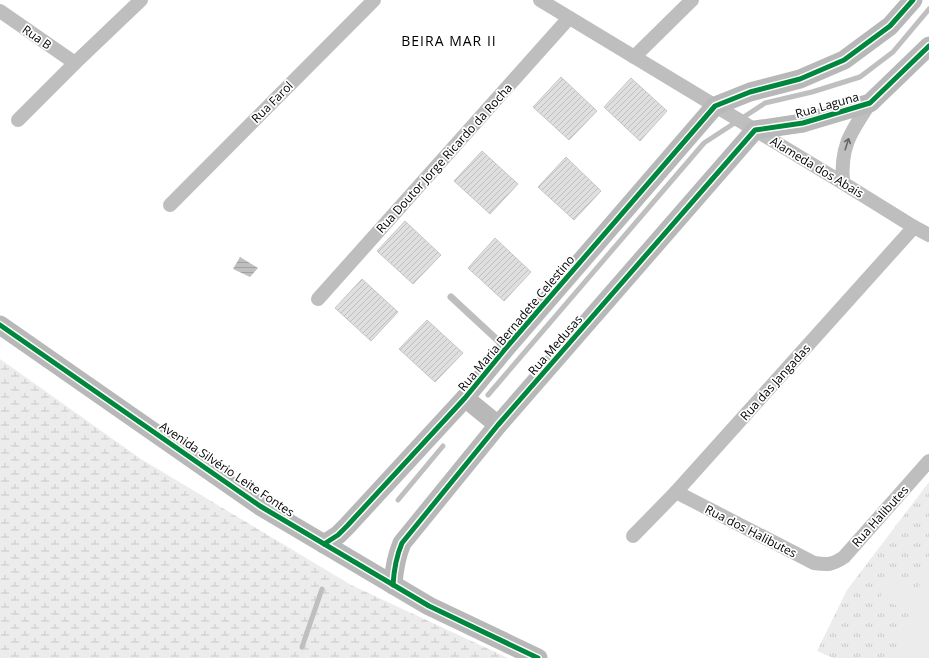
<svg xmlns="http://www.w3.org/2000/svg" width="929" height="658" font-family="'Open Sans',sans-serif">
	<style>
		.grass { fill: url(#grass-tufts) }
		.wetland { fill: url(#wetland-marsh) }
		.pitch { fill: #ececec }
		.water { fill: url(#water-rules) }
		.lines { fill: none; stroke-linecap: round; stroke-linejoin: round }
		.stream { stroke: #bfbfbf; stroke-width: 5 }
		.building { fill: url(#building-hatch); stroke: #c7c7c7 }
		.lane { stroke: #bebebe; stroke-width: 7 }
		.street { stroke: #bebebe; stroke-width: 14 }
		.secondary { stroke: #b8b8b8; stroke-width: 19 }
		.cycleway-casing { stroke: #fff; stroke-width: 8 }
		.cycleway { stroke: #00873e; stroke-width: 5 }
		.oneway { stroke: #686868 }
		.labels { text-anchor: middle; dominant-baseline: central; stroke-width: 3.5; stroke-linejoin: round; paint-order: stroke }
		.street-label { font-size: 12px; fill: #000; stroke: #fff }
		.quarter-label { font-size: 14px; letter-spacing: 1px; fill: #000; stroke: #fff }
	</style>
	<defs>
		<pattern id="grass-tufts" width="24" height="20" patternUnits="userSpaceOnUse"><rect width="24" height="20" fill="#ececec"/><path d="M3 7l-1-3M5 7V3M7 7l1-3M15 17l-1-3M17 17v-4M19 17l1-3" fill="none" stroke="#c9c9c9"/></pattern>
		<pattern id="wetland-marsh" width="20" height="14" patternUnits="userSpaceOnUse"><rect width="20" height="14" fill="#ececec"/><path d="M1 5h8M5 5V1M11 12h8M15 12V8" fill="none" stroke="#c9c9c9"/></pattern>
		<pattern id="water-rules" width="6" height="5" patternUnits="userSpaceOnUse"><rect width="6" height="5" fill="#bfbfbf"/><path d="M0 2.5h6" fill="none" stroke="#a2a2a2"/></pattern>
		<pattern id="building-hatch" width="6" height="6" patternUnits="userSpaceOnUse"><rect width="6" height="6" fill="#dfdfdf"/><path d="M-1 1l2-2M0 6l6-6M5 7l2-2" fill="none" stroke="#bebebe"/></pattern>
	</defs>
	<rect width="100%" height="100%" fill="#fff"/>
	<path class="grass" d="M929 482V658H833L817 651 847 590Z"/>
	<path class="wetland" d="M0 359 141 459 351 585 508 658H0Z"/>
	<path class="pitch" d="M929 559V658H893L910 612 880 598 887 579 917 592Z"/>
	<path class="water" d="M240 257 258 268 250 277 233 269Z"/>
	<g class="lines">
		<g class="stream">
			<path d="M488 395 704 143 765 103 812 92 860 77 893 52 929 9"/>
			<path d="M398 500 443 446"/>
			<path d="M302 647 322 589"/>
		</g>
	</g>
	<g class="building">
		<path d="M561 77 597 111 569 140 533 107Z"/>
		<path d="M631 78 667 111 640 141 604 107Z"/>
		<path d="M482 151 518 184 490 214 454 181Z"/>
		<path d="M566 157 601 191 574 220 538 187Z"/>
		<path d="M405 221 441 255 413 284 377 251Z"/>
		<path d="M495 238 531 272 504 301 468 268Z"/>
		<path d="M362 279 398 312 371 341 335 308Z"/>
		<path d="M427 320 463 353 435 382 399 349Z"/>
	</g>
	<g class="lines">
		<path class="lane" d="M451 297 506 348"/>
		<g class="street">
			<path d="M540 0 843 183 914 227 929 235"/>
			<path d="M0 11 75 63"/>
			<path d="M634 57 692 0"/>
			<path d="M18 120 75 63 141 0"/>
			<path d="M843 183C840 146 851 132 870 103"/>
			<path d="M170 205 374 0"/>
			<path d="M318 299 569 18"/>
			<path d="M676 492 814 563C828 565 832 565 844 557L929 461"/>
			<path d="M633 536 676 492 914 227"/>
		</g>
		<g class="secondary">
			<path d="M0 325 260 506 429 606 538 658"/>
			<path d="M465 398 498 425"/>
			<path d="M324 544 338 535 347 526 465 398 506 348 715 106 750 92 800 79 844 60 890 26 913 0"/>
			<path d="M393 585C394 569 396 557 402 543L498 425 755 130 803 123 870 103 929 46"/>
		</g>
		<g class="cycleway-casing">
			<g id="cycleway">
				<path d="M0 325 260 506 429 606 538 658"/>
				<path d="M324 544 338 535 347 526 465 398 506 348 715 106 750 92 800 79 844 60 890 26 913 0"/>
				<path d="M393 585C394 569 396 557 402 543L498 425 755 130 803 123 870 103 929 46"/>
			</g>
		</g>
		<use href="#cycleway" class="cycleway"/>
	</g>
	<defs><path id="oneway-shaft" d="M-6 0H5M1.5-3L5.5 0L1.5 3" fill="none" stroke-width="1.6" stroke-linecap="round" stroke-linejoin="round"/></defs>
	<use class="oneway" href="#oneway-shaft" transform="translate(847 144) rotate(-72)"/>
	<g class="labels">
		<g class="street-label">
			<text transform="translate(37 37) rotate(35)">Rua B</text>
			<text transform="translate(272 102) rotate(-45)">Rua Farol</text>
			<text transform="translate(827 105) rotate(-16)">Rua Laguna</text>
			<text transform="translate(444 158) rotate(-48)">Rua Doutor Jorge Ricardo da Rocha</text>
			<text transform="translate(817 167) rotate(31)">Alameda dos Abais</text>
			<text transform="translate(516 323) rotate(-50)">Rua Maria Bernadete Celestino</text>
			<text transform="translate(555 345) rotate(-49)">Rua Medusas</text>
			<text transform="translate(775 382) rotate(-48)">Rua das Jangadas</text>
			<text transform="translate(227 469) rotate(34)">Avenida Silvério Leite Fontes</text>
			<text transform="translate(880 516) rotate(-48)">Rua Halibutes</text>
			<text transform="translate(751 531) rotate(27)">Rua dos Halibutes</text>
		</g>
		<g class="quarter-label">
			<text x="449" y="40">BEIRA MAR II</text>
		</g>
	</g>
</svg>
